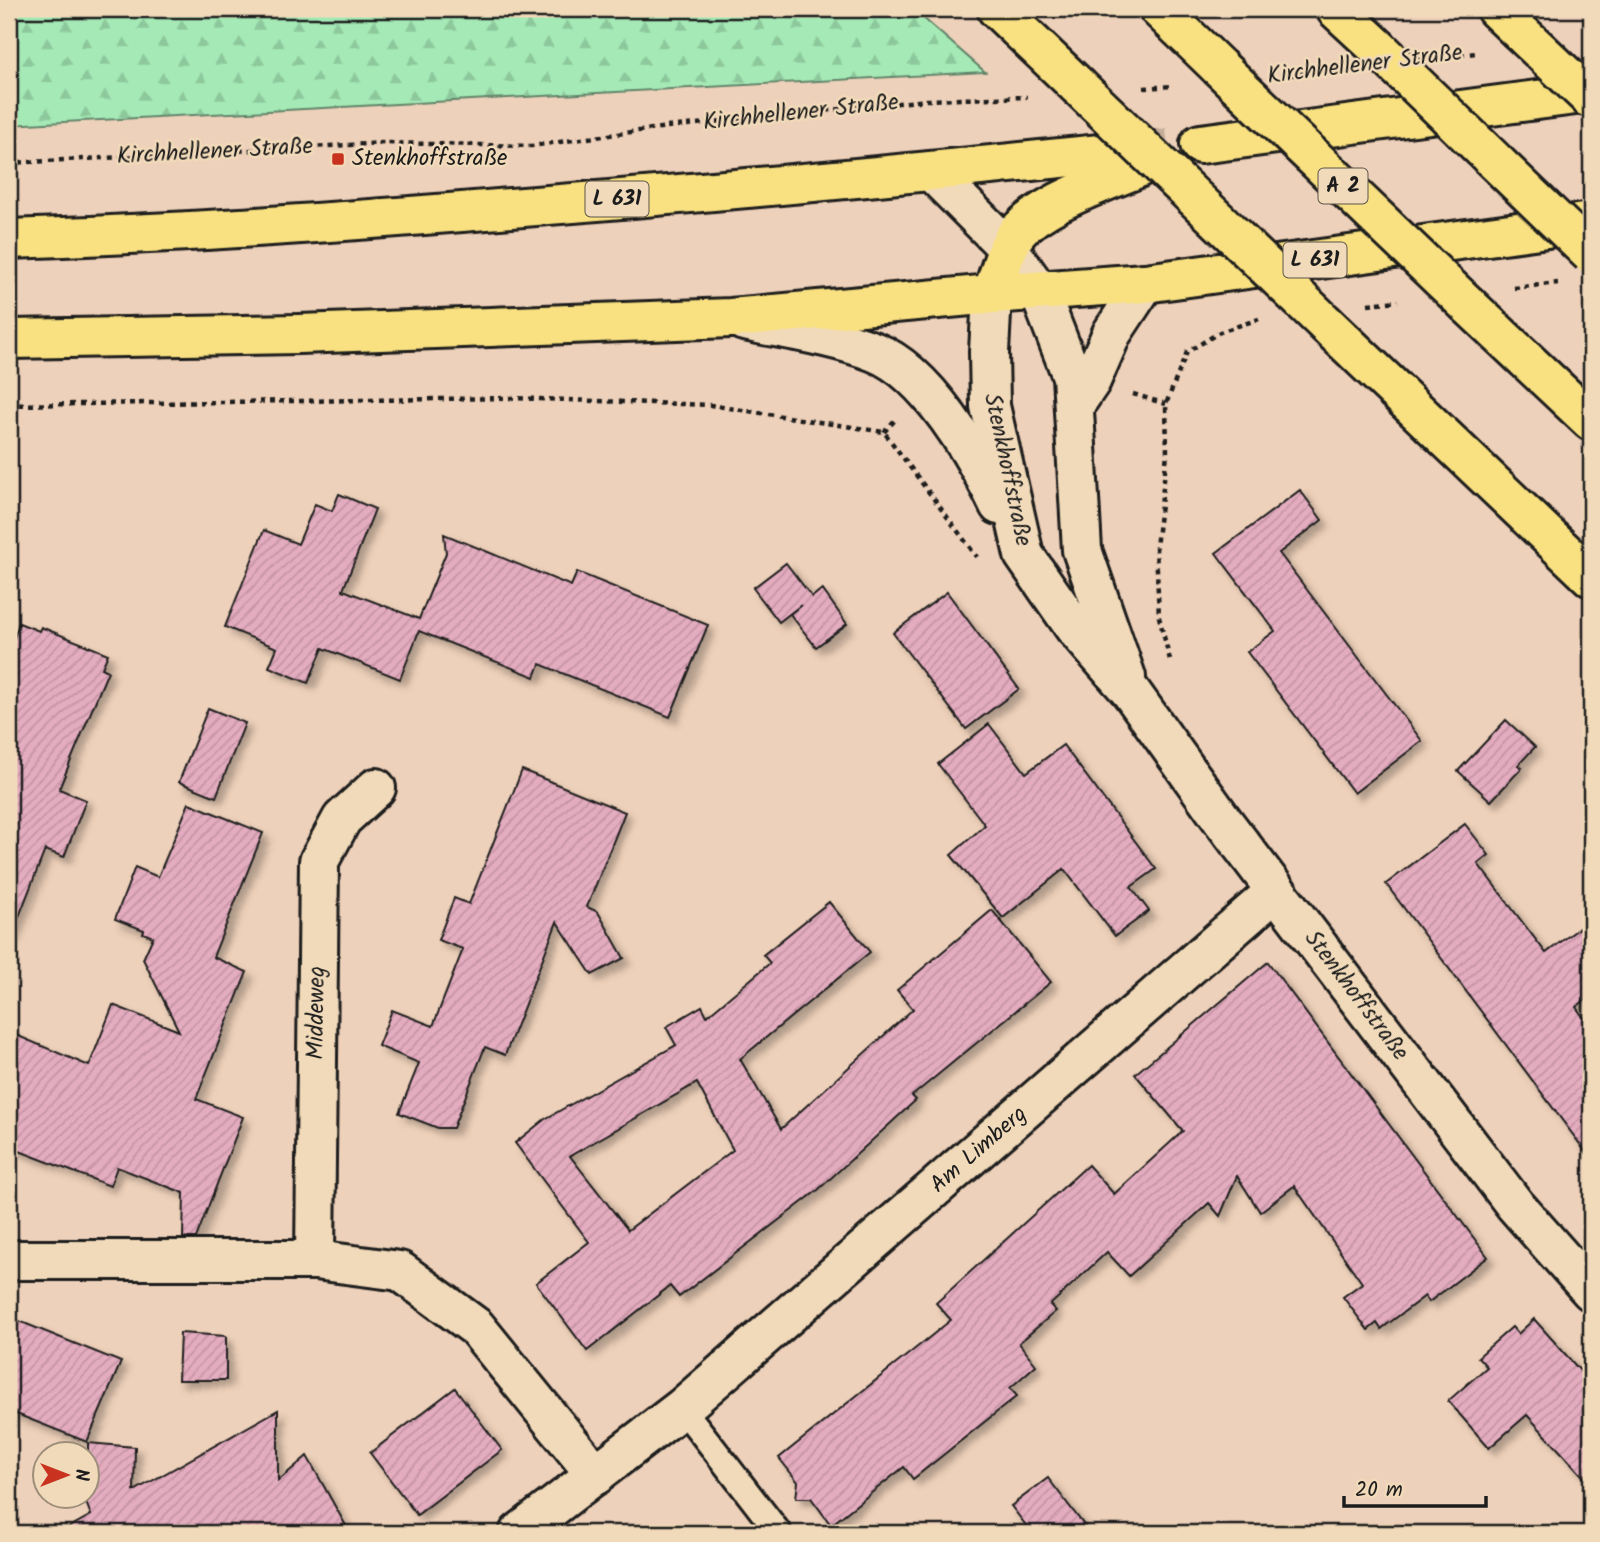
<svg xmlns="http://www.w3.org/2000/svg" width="1600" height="1542" font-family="Kalam,sans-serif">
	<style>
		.forest { fill: url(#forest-firs); stroke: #608369; stroke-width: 2 }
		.building { fill: url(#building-hatch); stroke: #1c1c1c; stroke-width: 2; fill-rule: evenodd; filter: url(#shadow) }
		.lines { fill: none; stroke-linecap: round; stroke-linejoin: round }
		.primary-tunnel { stroke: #c4ad9a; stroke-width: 38; stroke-dasharray: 38 19; stroke-linecap: butt }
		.lane-casing { stroke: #1c1c1c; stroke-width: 30 }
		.street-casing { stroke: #1c1c1c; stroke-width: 44 }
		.primary-casing { stroke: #1c1c1c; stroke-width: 44 }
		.highway-casing { stroke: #1c1c1c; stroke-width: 44 }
		.path { stroke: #1c1c1c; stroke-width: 4.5; stroke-dasharray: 5 5; stroke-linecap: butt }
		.lane { stroke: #f1dab9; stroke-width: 24 }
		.street { stroke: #f1dab9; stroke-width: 38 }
		.primary { stroke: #f9e181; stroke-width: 38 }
		.highway { stroke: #f9e181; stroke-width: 38 }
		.highway-bridge-casing { stroke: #1c1c1c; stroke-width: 44; stroke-linecap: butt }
		.highway-bridge { stroke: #f9e181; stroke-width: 38 }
		.poi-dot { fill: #c8321e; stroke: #f1dab9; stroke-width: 2.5 }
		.labels { text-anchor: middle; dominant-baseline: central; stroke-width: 5; stroke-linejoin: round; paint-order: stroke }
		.shield { fill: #f1dab9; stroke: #5c554b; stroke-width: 2 }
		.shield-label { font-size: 21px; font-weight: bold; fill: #1c1c1c }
		.street-label { font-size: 23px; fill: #1c1c1c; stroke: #f1dab9 }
		.poi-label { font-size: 23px; fill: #1c1c1c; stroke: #f1dab9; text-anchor: start }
	</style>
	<defs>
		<pattern id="forest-firs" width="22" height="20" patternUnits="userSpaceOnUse" patternTransform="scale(1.75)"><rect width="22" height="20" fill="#a5eab6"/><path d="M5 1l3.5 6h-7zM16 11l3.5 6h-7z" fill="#8dc89c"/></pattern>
		<pattern id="building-hatch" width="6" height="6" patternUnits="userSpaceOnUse" patternTransform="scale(1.75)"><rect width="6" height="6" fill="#e4acbf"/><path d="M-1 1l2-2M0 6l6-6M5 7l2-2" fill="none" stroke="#c393a4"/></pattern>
		<filter id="shadow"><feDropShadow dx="6" dy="6" stdDeviation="3.5" flood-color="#0004"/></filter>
	</defs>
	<rect width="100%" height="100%" fill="#eed1ba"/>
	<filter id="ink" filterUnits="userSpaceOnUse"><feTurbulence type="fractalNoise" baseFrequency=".0143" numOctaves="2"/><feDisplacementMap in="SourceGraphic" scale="14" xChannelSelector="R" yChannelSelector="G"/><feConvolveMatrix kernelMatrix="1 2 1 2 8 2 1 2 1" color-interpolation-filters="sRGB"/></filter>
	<g filter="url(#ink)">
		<path class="forest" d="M9 9H913L985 72 9 125Z"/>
		<g class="building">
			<path d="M1300 490 1322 520 1279 553 1422 741 1354 793 1247 652 1275 631 1216 553Z"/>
			<path d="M339 494 375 509 343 590 419 619 446 553 444 534 571 586 577 572 708 625 670 717 540 664 535 677 419 631 400 679 323 648 308 683 269 667 277 648 225 627 264 530 298 544 315 504 332 511Z"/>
			<path d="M786 563 812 597 822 589 847 624 816 647 790 614 801 605 779 622 753 588Z"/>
			<path d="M947 592 1019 689 966 729 893 633Z"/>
			<path d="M19 623 39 631 41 627 108 654 102 668 108 671 59 789 86 800 64 857 45 850 11 937 9 936V653Z"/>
			<path d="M208 708 245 723 216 797 179 782Z"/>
			<path d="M1506 720 1535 747 1518 765 1522 768 1491 801 1458 771Z"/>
			<path d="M989 724 1026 773 1063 745 1156 869 1131 887 1149 911 1115 936 1064 869 1003 918 951 855 985 825 938 764Z"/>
			<path d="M522 770 625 812 587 907 598 912 624 958 592 975 557 922 505 1055 485 1047 453 1128H438L399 1113 419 1063 378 1046 392 1010 433 1026 463 949 438 940 454 898 469 904Z"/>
			<path d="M189 803 263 833 213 957 247 972 196 1099 243 1117 196 1238H183L184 1193 117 1167 110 1186 9 1147V1032L89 1066 113 1005 179 1031 143 959 153 937 143 933 144 930 115 919 135 867 158 877Z"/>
			<path d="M1465 824 1489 855 1478 864 1546 953 1591 919V996L1576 1007 1591 1028V1159L1386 884Z"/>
			<path d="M829 902 870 952 740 1059 781 1129 913 1009 897 990 992 910 1051 982 912 1096 916 1100 818 1190 679 1297 670 1286 587 1351 536 1283 589 1242 515 1143 545 1119 676 1045 666 1027 702 1006 707 1016 770 963 763 955ZM697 1083 733 1150 628 1230 570 1156Z"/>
			<path d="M1268 962 1488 1257 1429 1302 1425 1296 1381 1329 1377 1323 1368 1330 1343 1297 1362 1283 1294 1186 1260 1212 1237 1176 1220 1216 1209 1203 1129 1276 1107 1252 1050 1305 1056 1311 1019 1343 1036 1365 1010 1388 1017 1396 913 1479 904 1467 831 1525 811 1498H796L798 1482 779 1458 951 1320 936 1303 1088 1165 1114 1194 1183 1131 1135 1074Z"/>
			<path d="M9 1317 121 1362 87 1442 9 1411Z"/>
			<path d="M1534 1319 1591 1383V1485L1527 1415 1489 1448 1448 1401 1487 1367 1478 1357 1512 1327 1518 1334Z"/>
			<path d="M180 1333 226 1336V1380H178Z"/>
			<path d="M455 1388 502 1450 417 1515 370 1453Z"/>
			<path d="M278 1410V1481L307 1456 350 1533H59L91 1515 85 1500V1496H88V1443L135 1447 134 1491Z"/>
			<path d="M1048 1478 1090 1533H1032L1011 1506Z"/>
		</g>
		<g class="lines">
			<path class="primary-tunnel" d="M1130 151 1200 144"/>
			<g class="lane-casing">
				<path id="lane" d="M682 1408 779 1533"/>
			</g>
			<g class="street-casing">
				<g id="street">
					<path d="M931 171 1008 248 1039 291 1072 376 1082 550 1126 677"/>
					<path d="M992 294 989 352 990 406 1024 555 1074 627 1131 692 1223 821 1515 1205 1591 1291"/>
					<path d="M744 321C787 330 834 336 875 352 928 373 975 455 999 505"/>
					<path d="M1074 406 1091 381 1112 333 1145 283"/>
					<path d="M9 1260H315L400 1271 476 1327 596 1475"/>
					<path d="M315 1260 319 861 342 819 376 788"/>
					<path d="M519 1533 682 1408 1276 891"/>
				</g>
			</g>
			<g class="primary-casing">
				<g id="primary">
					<path d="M1200 144 1591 93"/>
					<path d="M9 239C176 234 344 222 511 208 717 192 924 172 1130 151"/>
					<path d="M992 294C999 276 1003 254 1014 237 1034 206 1103 183 1138 168"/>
					<path d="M9 339 299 334 731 318 992 294 1145 283 1591 222"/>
				</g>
			</g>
			<g class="highway-casing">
				<g id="highway">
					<path d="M997 9 1078 86"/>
					<path d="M1159 9 1219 67"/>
					<path d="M1336 9 1377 47"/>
					<path d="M1496 9 1517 29"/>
					<path d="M1468 305 1591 421"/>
					<path d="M1325 323 1591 577"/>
				</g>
			</g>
			<g class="path">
				<path d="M1450 56 1476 53"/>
				<path d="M1290 75 1337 70"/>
				<path d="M1144 88 1173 86"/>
				<path d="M9 163 385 143 531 146 667 127 927 100 1027 97"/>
				<path d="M1514 288 1558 283"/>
				<path d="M1368 304 1398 301"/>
				<path d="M1133 394 1166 404"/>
				<path d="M9 405 511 398 710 405 884 432 977 557"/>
				<path d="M884 432 895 420"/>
				<path d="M1170 660 1159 617 1156 547 1167 454 1166 404 1187 352 1220 332 1259 319"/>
			</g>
			<use href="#lane" class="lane"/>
			<use href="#street" class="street"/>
			<use href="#primary" class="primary"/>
			<use href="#highway" class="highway"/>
			<g class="highway-bridge-casing">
				<g id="highway-bridge">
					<path d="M1517 29 1591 99"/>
					<path d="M1377 47 1591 254"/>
					<path d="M1219 67 1468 305"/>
					<path d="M1078 86 1325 323"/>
				</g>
			</g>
			<use href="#highway-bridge" class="highway-bridge"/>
		</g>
	</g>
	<rect class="poi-dot" x="331" y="152" width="14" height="14" rx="3.5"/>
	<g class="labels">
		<g class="shield">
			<rect x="1318.5" y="168.5" width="49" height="35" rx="5"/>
			<rect x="585.5" y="181.5" width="63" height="35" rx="5"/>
			<rect x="1283.5" y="242.5" width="63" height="35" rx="5"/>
		</g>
		<g class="shield-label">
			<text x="1343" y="186">A 2</text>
			<text x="617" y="199">L 631</text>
			<text x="1315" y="260">L 631</text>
		</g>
		<g class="street-label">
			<text transform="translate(1365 65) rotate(-7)">Kirchhellener Straße</text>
			<text transform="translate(801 113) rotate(-6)">Kirchhellener Straße</text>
			<text transform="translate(215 152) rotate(-3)">Kirchhellener Straße</text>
			<text transform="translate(1007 470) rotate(78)">Stenkhoffstraße</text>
			<text transform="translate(1356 996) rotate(53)">Stenkhoffstraße</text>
			<text transform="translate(317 1013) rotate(-89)">Middeweg</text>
			<text transform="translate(979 1150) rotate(-41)">Am Limberg</text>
		</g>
		<g class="poi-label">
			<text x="352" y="159">Stenkhoffstraße</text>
		</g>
	</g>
	<rect width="1600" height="1542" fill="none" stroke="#f1dab9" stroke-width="35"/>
	<rect x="18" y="18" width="1565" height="1507" fill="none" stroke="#1c1c1c" stroke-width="2.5" filter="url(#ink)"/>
	<g transform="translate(66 1475) rotate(90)"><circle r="33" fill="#f1dab9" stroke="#9c8e7a" stroke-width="2"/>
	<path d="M0-5L12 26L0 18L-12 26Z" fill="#c8321e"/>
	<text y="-10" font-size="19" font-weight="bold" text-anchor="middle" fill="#1c1c1c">N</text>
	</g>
	<path d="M1344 1496v10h142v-10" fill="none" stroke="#1c1c1c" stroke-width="3.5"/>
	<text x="1355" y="1496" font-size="21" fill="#1c1c1c" stroke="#f1dab9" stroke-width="5" paint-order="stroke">20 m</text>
</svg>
